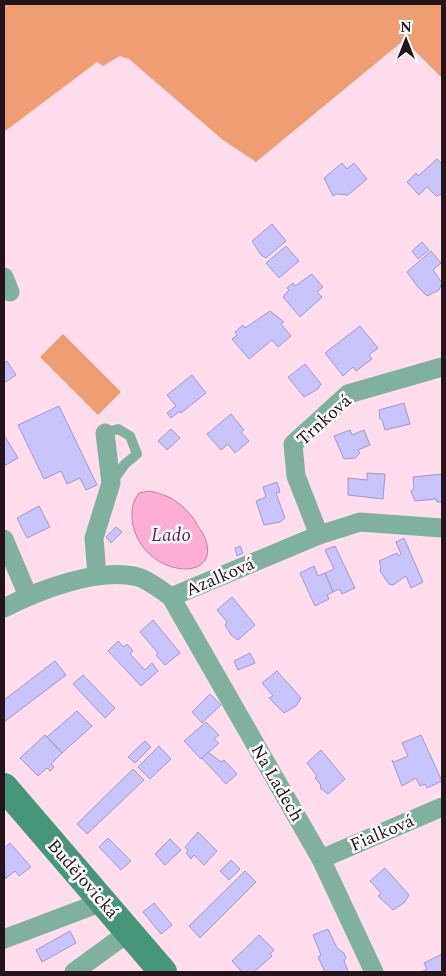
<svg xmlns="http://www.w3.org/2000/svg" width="446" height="976" font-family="Spectral,serif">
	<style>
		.green { fill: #ee9e72 }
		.water { fill: #feaed4; stroke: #bd809d }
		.building { fill: #cac4fc; stroke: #9e99c9 }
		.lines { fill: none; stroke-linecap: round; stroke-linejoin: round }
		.lane { stroke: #80b19f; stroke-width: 10 }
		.street { stroke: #80b19f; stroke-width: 19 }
		.secondary { stroke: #46967c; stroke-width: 28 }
		.labels { text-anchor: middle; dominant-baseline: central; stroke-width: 5; stroke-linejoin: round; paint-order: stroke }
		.street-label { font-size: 18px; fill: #25131c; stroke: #fff }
		.water-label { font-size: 19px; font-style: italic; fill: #6d1849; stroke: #fff }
	</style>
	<rect width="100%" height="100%" fill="#ffddec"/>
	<g class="green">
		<path d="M4 4H442V78L404 40 256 162 223 140 129 59 120 56 103 66 97 62 4 132Z"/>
		<path d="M63 334 121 392 98 415 40 357Z"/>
	</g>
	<path class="water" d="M149 491C168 494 184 504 195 521 198 527 203 532 205 538 223 584 144 578 133 525 131 513 131 504 139 493Z"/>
	<g class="building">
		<path d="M437 159 442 164V194L436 196 427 187 419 195 407 182 416 173 418 176Z"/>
		<path d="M342 163 347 169 354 163 367 179 348 195 336 194 333 196 324 178Z"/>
		<path d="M272 224 286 241 266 258 261 255 252 241Z"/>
		<path d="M422 242 429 250 418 259 412 251Z"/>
		<path d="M286 246 299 261 279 278 266 263Z"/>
		<path d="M431 251 441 263 433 270 442 283 439 290 427 296 417 286 407 272Z"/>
		<path d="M312 274 323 287 317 292 322 297 300 317 283 297 289 290 287 288 293 283 295 286Z"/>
		<path d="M270 311 284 322 281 324 291 336 278 347 272 340 249 359 232 339 237 335 235 332 243 325 245 328Z"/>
		<path d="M360 326 378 348 369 355 372 359 356 371 353 367 343 376 325 353Z"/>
		<path d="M7 361 16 375 4 383V363Z"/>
		<path d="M305 364 321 384 318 389 304 397 288 377Z"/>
		<path d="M192 375 206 393 181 413 180 411 171 418 167 413 176 406 167 395Z"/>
		<path d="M404 403 410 424 385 430 382 420 380 419 379 410Z"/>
		<path d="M59 406 97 485 86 490 80 478 67 484 61 471 44 479 18 425Z"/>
		<path d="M231 414 244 430 241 432 249 441 235 453 228 444 221 450 207 434Z"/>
		<path d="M171 429 180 438 167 450 158 441Z"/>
		<path d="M350 430 352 435 364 430 370 445 358 450 360 453 355 458 344 459 334 436Z"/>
		<path d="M4 435 18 458 4 466Z"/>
		<path d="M367 473 385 474 383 499 348 495V478L367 480Z"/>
		<path d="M442 474V502H437L436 499 415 501 411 491 414 488 413 477Z"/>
		<path d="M277 482 280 492 276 493 285 518 280 522 264 525 256 501 266 497 263 487Z"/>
		<path d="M39 506 50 527 27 538 17 518Z"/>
		<path d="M116 527 122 532 111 543 106 537Z"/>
		<path d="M404 538 423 582 411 588 406 576 393 585 389 584 380 571 381 567 379 561 397 553 398 556 401 554 396 542Z"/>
		<path d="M240 546 243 553 237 556 235 548Z"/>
		<path d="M335 546 355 588 342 594 340 589 333 592 325 573 334 569 325 550Z"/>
		<path d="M314 566 318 576 325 573 333 592 327 595 329 599 315 606 300 573Z"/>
		<path d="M232 597 255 625 238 640 231 635 225 625 227 622 217 610Z"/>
		<path d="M153 620 180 653 165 665 156 655 158 653 140 632Z"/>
		<path d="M118 641 124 647 127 644 133 651 130 654 145 670 152 663 158 671 141 686 108 651Z"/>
		<path d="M250 653 255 663 238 670 234 661Z"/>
		<path d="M55 661 66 675 4 722V700Z"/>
		<path d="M277 671 301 698 296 706 284 713 269 698 273 696 262 683Z"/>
		<path d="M83 675 115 708 105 718 73 684Z"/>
		<path d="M210 694 221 705 202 723 192 712Z"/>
		<path d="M77 711 92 726 62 753 47 737Z"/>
		<path d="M206 722 219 735 214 739 219 743 201 759 184 741Z"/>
		<path d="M45 735 62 753 51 764 54 767 50 771 47 768 38 776 20 758Z"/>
		<path d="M421 735 442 781 427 788 425 784 420 786 416 778 402 786 392 760 394 762 408 756 402 743Z"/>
		<path d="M145 741 151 747 135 763 128 757Z"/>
		<path d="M159 746 171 759 150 779 138 767Z"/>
		<path d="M321 750 345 779 328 794 320 788 321 785 315 778 317 776 307 763Z"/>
		<path d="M208 752 221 762 224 760 237 774 226 784 202 758Z"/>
		<path d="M133 769 144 780 87 834 77 824Z"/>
		<path d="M198 832 217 851 204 865 194 855 191 859 186 853 188 851 185 847Z"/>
		<path d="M108 838 131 861 121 870 99 847Z"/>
		<path d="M170 839 181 850 165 865 155 854Z"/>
		<path d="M10 843 31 867 19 876 15 871 5 879 4 848Z"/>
		<path d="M231 860 240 869 229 880 220 871Z"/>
		<path d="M385 868 409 895 404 903 393 910 378 896 381 893 370 881Z"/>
		<path d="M245 871 256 882 200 938 189 926Z"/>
		<path d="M154 903 172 925 161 934 143 912Z"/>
		<path d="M328 929 337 948 344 953 346 958 344 961 348 971 345 972H325L318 957 321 955 313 935Z"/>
		<path d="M70 931 76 943 42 962 36 950Z"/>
		<path d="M259 935 274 950 270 954 272 956 254 972H242L232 961Z"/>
		<path d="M442 954V972H421L427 969 424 963Z"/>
	</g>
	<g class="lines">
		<path class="lane" d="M105 433 118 429 130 436 137 454 125 464 112 482"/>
		<g class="street">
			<path d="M4 277 10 292"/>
			<path d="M319 535 296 476 293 444 348 394 442 367"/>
			<path d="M4 539 28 596"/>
			<path d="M97 576 94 538 111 483 105 433"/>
			<path d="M171 597 319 535 360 522 442 528"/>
			<path d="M4 608C39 590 98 567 138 577 149 580 162 591 171 597L321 859 374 972"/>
			<path d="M321 859 442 807"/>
			<path d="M4 939 102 902"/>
			<path d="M74 972 129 932"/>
		</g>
		<path class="secondary" d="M4 787 163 972"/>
	</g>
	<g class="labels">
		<g class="street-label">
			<text transform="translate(324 420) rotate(-42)">Trnková</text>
			<text transform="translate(220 577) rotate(-23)">Azalková</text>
			<text transform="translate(277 783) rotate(60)">Na Ladech</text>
			<text transform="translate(382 833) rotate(-23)">Fialková</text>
			<text transform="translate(83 879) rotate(49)">Budějovická</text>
		</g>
		<g class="water-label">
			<text x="171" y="535">Lado</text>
		</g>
	</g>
	<rect width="446" height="976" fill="none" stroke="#25131c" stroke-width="10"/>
	<g transform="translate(406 40)" stroke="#ffffff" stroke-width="4" paint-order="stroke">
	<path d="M0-4L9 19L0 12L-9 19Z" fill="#25131c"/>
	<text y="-8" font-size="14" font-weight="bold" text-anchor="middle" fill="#25131c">N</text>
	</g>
</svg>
